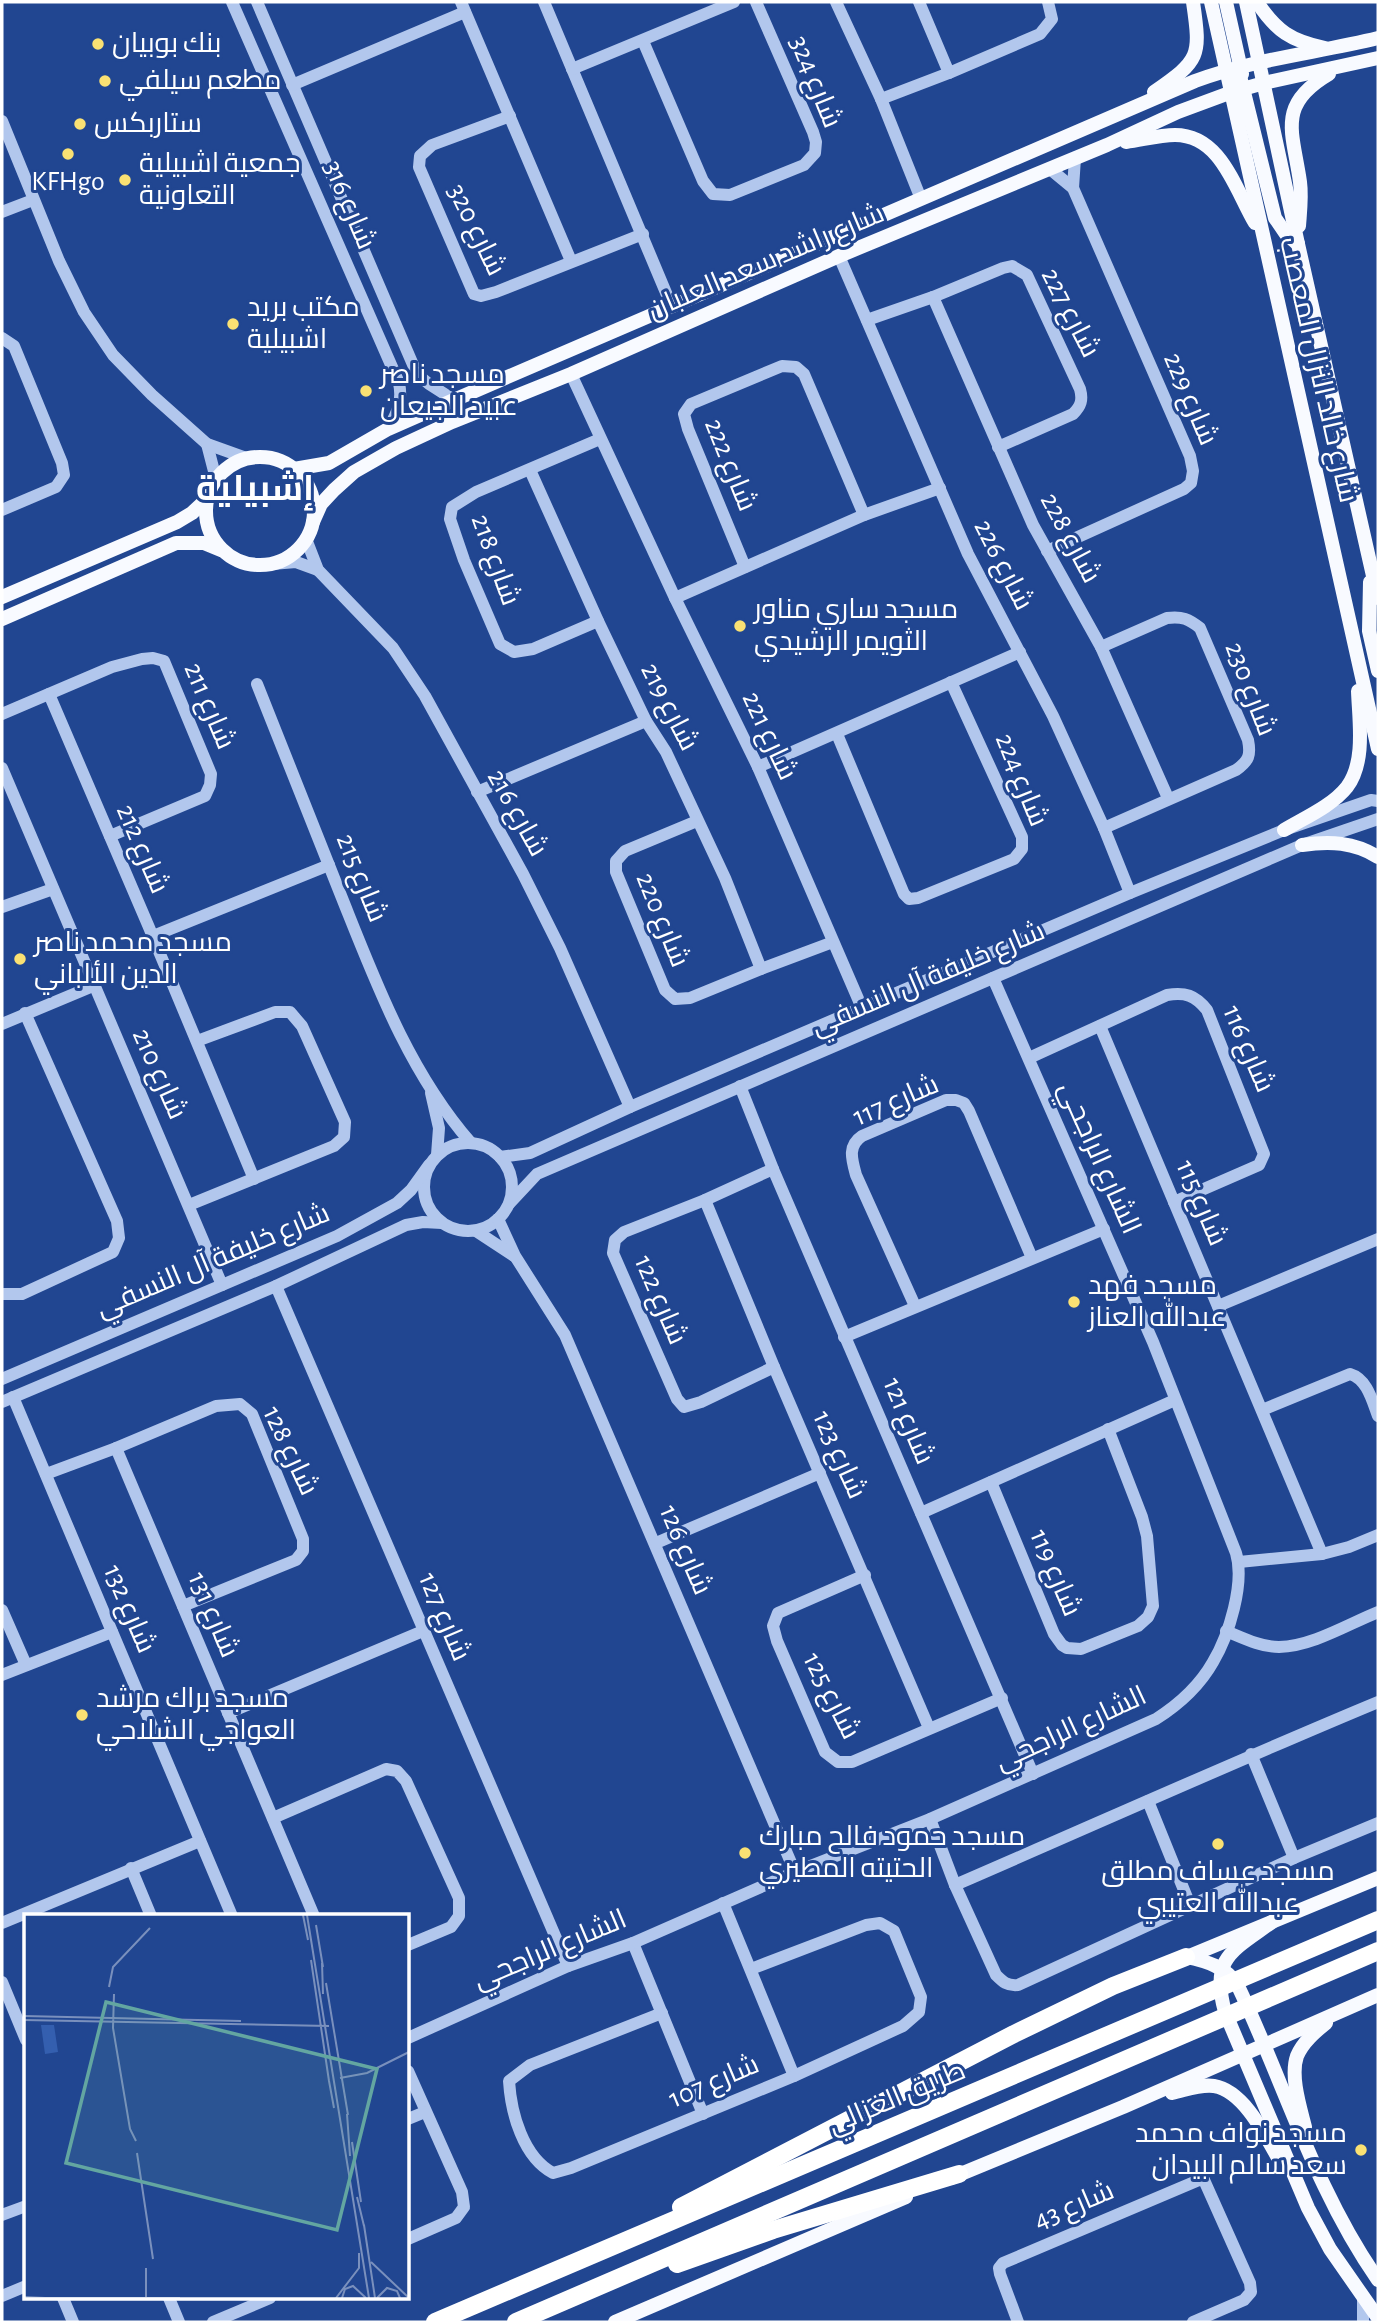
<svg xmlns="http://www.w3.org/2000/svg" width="1380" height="2324" font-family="'Alegreya Sans',Cairo,sans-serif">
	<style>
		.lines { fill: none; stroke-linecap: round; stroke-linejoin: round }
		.minor { stroke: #b2c7ed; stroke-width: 12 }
		.major { stroke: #f8faff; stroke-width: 14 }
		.highway { stroke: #fff; stroke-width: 18 }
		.poi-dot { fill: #fae173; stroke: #214691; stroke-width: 2.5 }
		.labels { text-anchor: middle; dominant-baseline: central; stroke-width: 6; stroke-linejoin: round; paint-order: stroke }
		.poi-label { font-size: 28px; fill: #fff; stroke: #214691; text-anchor: start }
		.street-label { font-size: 28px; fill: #fff; stroke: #214691 }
		.district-label { font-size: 35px; font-weight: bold; fill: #fff; stroke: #214691 }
		.inset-road { fill: none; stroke: #7a90bd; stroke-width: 2 }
		.view { fill: #63a6a1; fill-opacity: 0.15; stroke: #63a6a1; stroke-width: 3.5 }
		.inset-edge { fill: none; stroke: #fff; stroke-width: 3.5 }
	</style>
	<rect width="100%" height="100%" fill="#214691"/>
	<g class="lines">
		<g class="minor">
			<path d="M232 2 399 383C403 402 397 413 388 429"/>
			<path d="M257 2 417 374 429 384 454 400"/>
			<path d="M461 2 571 261"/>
			<path d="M544 2 672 307"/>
			<path d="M836 2 881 99 921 199"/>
			<path d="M919 2 949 73"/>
			<path d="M643 41 703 181 713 194 730 195 804 165 815 153 816 142 813 132 756 2"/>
			<path d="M572 69 734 2"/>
			<path d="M292 85 465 12"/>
			<path d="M881 99 949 73 1040 34 1052 19 1048 2"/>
			<path d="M510 116 432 145 420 156 419 167 474 294 481 296 496 292 643 234"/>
			<path d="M2 121 59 261 84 312 113 355 152 395 207 444 246 458"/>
			<path d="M1073 188 1075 158"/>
			<path d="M2 212 33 200"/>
			<path d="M839 256 968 554 1053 716 1104 828 1130 893"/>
			<path d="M933 297 1033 525 1101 647 1168 798"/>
			<path d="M867 320 933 297 1003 268 1012 266 1027 275 1080 389C1083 400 1081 406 1073 414L998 447"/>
			<path d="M2 338 14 346 62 463 64 475 56 487 2 510"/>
			<path d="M571 374 675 598 758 767 862 1008"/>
			<path d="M207 444 216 479"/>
			<path d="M530 470 598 621 646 721 666 752 725 878 761 969"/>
			<path d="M306 539 318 570 393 648 425 696 523 874 560 948 630 1107"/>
			<path d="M1047 551 1184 489 1191 483 1193 471 1190 456 1073 188 1050 169"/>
			<path d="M272 564 296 562 318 570"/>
			<path d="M745 567 688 429 684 414 691 404 782 366 796 367 804 374 864 515"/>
			<path d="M675 598 864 515 940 488"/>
			<path d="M598 621 533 649 514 652 500 644 464 560 450 519 452 507 476 492 600 439"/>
			<path d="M1101 647 1167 618C1182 616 1189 619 1200 628L1248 740C1251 755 1249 761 1236 770L1104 828"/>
			<path d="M257 684C285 755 314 826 342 898 376 983 409 1072 471 1143"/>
			<path d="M49 694 148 925 254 1179"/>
			<path d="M2 714 112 667 142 659 153 658 164 661 211 774 210 785 205 796 110 836"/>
			<path d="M837 734 904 894 909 899 918 898 1014 859 1022 849V837L951 682"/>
			<path d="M758 767 1020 652"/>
			<path d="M2 768 222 1285"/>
			<path d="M477 792 646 721"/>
			<path d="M697 821 625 851 616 861V872L665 990 675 999 690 998 761 969 833 942"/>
			<path d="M2 907 53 889"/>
			<path d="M153 936 329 865"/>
			<path d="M2 1024 93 986"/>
			<path d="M1100 1026 1322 1554"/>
			<path d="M1029 1058 1167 995C1185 992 1195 995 1207 1010L1264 1154 1259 1165 1174 1202"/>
			<path d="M740 1086 773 1169 1033 1774"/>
			<path d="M431 1093 439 1128 437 1155"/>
			<circle cx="468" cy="1187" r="44"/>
			<path d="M500 1157 530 1153 630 1107 1130 893 1284 830 1371 800 1378 801"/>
			<path d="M773 1169 705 1200 624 1232 615 1240 613 1253 677 1399 684 1407 701 1402 774 1367"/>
			<path d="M705 1200 774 1367 929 1728"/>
			<path d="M509 1204 537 1174 1302 845 1378 819"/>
			<path d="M189 1205 334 1146 344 1137 345 1122 302 1026 290 1012H275L197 1041"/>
			<path d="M498 1219 515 1256 565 1335 795 1872"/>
			<path d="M476 1231 514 1256"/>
			<path d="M276 1286 568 1966"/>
			<path d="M2 1294H22L113 1252 119 1238 117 1221 25 1013"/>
			<path d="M915 1306 856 1175C852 1160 847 1146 862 1136L946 1100H956L964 1103 969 1111 1032 1258"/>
			<path d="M1218 1306 1378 1239"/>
			<path d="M844 1337 1104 1229"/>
			<path d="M2 1379 337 1236 397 1203 411 1190 429 1165"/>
			<path d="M13 1397 232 1916"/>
			<path d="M2 1402 276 1286 406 1225 423 1222 442 1223"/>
			<path d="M1262 1410 1350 1374C1367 1379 1372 1400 1378 1416"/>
			<path d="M116 1448 314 1916"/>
			<path d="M46 1474 116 1448 216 1406 240 1404 252 1414 303 1539V1551L296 1560 183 1606"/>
			<path d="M991 1482 1054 1634 1062 1645 1067 1648 1081 1649 1138 1626 1148 1617 1153 1606 1147 1536 1142 1517 1108 1429"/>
			<path d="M921 1513 1175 1400"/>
			<path d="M656 1543 820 1473"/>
			<path d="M1239 1562 1322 1554 1349 1547 1378 1535"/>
			<path d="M865 1575 778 1613 773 1626 777 1641 825 1752 838 1762H852L1002 1698"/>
			<path d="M2 1610 26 1665"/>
			<path d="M1226 1631C1243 1638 1261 1647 1279 1647 1313 1646 1348 1624 1378 1612"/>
			<path d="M2 1675 112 1632"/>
			<path d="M228 1713 423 1631"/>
			<path d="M1251 1754 1294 1858"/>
			<path d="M1148 1801 1190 1905"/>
			<path d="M273 1818 386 1769 397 1771 406 1781 459 1898V1916L451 1927 408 1945"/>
			<path d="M930 1819 955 1885 996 1975C1003 1982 1007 1986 1018 1985L1294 1858 1378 1823"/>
			<path d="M131 1868 151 1916"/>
			<path d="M955 1885C1096 1824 1236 1761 1378 1702"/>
			<path d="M723 1903 794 2076"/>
			<path d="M2 1923 200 1841"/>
			<path d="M633 1943 703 2114"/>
			<path d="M2 1982 26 2040"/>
			<path d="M662 2013 530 2065 509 2081C511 2113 523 2157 553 2173L571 2168 794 2076 903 2026 919 2012 921 1997 894 1931 880 1923 866 1925 751 1969"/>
			<path d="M408 2038 568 1966 633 1943 795 1872 930 1819 1156 1719C1178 1705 1200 1685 1213 1662 1229 1635 1245 1583 1236 1553L1153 1342 993 978"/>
			<path d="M408 2071 462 2192 464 2207 456 2218 408 2239"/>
			<path d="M408 2119 425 2112"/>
			<path d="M2 2215 26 2206"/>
			<path d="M2 2296 26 2286"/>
			<path d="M1363 2296V2322"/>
			<path d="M63 2298 73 2322"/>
			<path d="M169 2298 179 2322"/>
			<path d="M213 2322 270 2298"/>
			<path d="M1018 2322 1000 2274 999 2268 1003 2263 1199 2180H1204L1250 2283 1251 2292 1244 2300 1193 2322"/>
		</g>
		<g class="major">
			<path d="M1211 2 1378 749"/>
			<path d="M1226 2 1242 74"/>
			<path d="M1246 2 1298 244 1378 598"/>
			<path d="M1257 2C1276 31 1291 41 1325 48"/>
			<path d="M1227 69 1236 73 1241 80 1275 218 1286 234 1298 244"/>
			<path d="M1154 92C1200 60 1201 57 1193 2"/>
			<path d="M1126 142C1142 140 1159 135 1175 135 1221 135 1235 189 1255 223"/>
			<path d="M1299 226C1300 212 1302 196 1300 182 1293 132 1276 105 1329 74"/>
			<circle cx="260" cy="511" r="54"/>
			<path d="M294 469 329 463 388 429 454 400 1195 81C1254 59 1317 53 1378 38"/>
			<path d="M313 522 321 504 334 490 354 472 396 448 452 422 571 374 839 256 1107 145 1178 112 1232 92 1264 83 1378 58"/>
			<path d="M1370 582 1369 631 1378 671"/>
			<path d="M2 597 177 522 192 513 206 500"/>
			<path d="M2 619 176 543H204L221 550"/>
			<path d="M1284 830C1304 818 1332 806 1347 787 1366 762 1359 720 1358 691"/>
			<path d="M1302 845C1330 841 1354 842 1378 857"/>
			<path d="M1272 1922C1232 1951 1210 1958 1225 2012L1308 2208 1330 2249 1378 2318"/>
			<path d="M1186 1957C1206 1961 1227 1967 1238 1986 1285 2085 1315 2190 1378 2280"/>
			<path d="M1187 1957 1378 1878"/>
			<path d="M1172 2093C1186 2090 1200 2084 1214 2086 1245 2091 1267 2139 1281 2163"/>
			<path d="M1305 2127C1300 2107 1290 2076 1297 2056 1303 2042 1315 2032 1326 2023"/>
			<path d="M951 2178 1123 2107 1378 1995"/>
			<path d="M615 2322 906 2197"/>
		</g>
		<g class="highway">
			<path d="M681 2207 1014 2034 1113 1986 1186 1957"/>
			<path d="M677 2264 773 2230 959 2174"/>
			<path d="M435 2322 1378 1920"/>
			<path d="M516 2322 1378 1951"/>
		</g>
	</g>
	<g class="poi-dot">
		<circle cx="98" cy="44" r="7"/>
		<circle cx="105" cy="81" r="7"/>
		<circle cx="80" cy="124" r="7"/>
		<circle cx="68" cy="154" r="7"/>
		<circle cx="125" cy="180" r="7"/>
		<circle cx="233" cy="324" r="7"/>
		<circle cx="366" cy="391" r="7"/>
		<circle cx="740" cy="626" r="7"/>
		<circle cx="20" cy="959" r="7"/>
		<circle cx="1074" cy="1302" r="7"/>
		<circle cx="82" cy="1715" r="7"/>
		<circle cx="1218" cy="1844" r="7"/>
		<circle cx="745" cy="1853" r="7"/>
		<circle cx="1361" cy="2150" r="7"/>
	</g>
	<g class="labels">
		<g class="poi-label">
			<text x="112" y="44">بنك بوبيان</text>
			<text x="119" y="81">مطعم سيلفي</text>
			<text x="94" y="124">ستاربكس</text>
			<text x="139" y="164">جمعية اشبيلية<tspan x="139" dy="32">التعاونية</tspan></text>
			<text x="68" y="182" text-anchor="middle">KFHgo</text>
			<text x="247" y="308">مكتب بريد<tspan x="247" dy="32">اشبيلية</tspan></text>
			<text x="380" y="375">مسجد ناصر<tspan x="380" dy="32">عبيد الجيعان</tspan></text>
			<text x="754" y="610">مسجد ساري مناور<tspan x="754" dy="32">الثويمر الرشيدي</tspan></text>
			<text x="34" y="943">مسجد محمد ناصر<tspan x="34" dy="32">الدين الألباني</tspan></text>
			<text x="1088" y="1286">مسجد فهد<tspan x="1088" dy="32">عبدالله العناز</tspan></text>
			<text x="96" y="1699">مسجد براك مرشد<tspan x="96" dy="32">العواجي الشلاحي</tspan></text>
			<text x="759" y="1837">مسجد حمود فالح مبارك<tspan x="759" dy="32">الحتيته المطيري</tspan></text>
			<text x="1218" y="1872" text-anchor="middle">مسجد عساف مطلق<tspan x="1218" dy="32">عبدالله العتيبي</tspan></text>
			<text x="1347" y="2134" text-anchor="end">مسجد نواف محمد<tspan x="1347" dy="32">سعد سالم البيدان</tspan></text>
		</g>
		<g class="street-label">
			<text transform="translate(815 82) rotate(68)">شارع 324</text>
			<text transform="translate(349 205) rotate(67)">شارع 316</text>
			<text transform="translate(476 230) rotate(64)">شارع 320</text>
			<text transform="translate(766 262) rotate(-23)">شارع راشد سعد العلبان</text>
			<text transform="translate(1070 313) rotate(63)">شارع 227</text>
			<text transform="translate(1318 370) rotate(77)">شارع خالد النزال المعصب</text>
			<text transform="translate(1190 399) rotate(67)">شارع 229</text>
			<text transform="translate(730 465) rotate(68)">شارع 222</text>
			<text transform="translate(1070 538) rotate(62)">شارع 228</text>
			<text transform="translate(495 560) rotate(70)">شارع 218</text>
			<text transform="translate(1003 565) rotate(63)">شارع 226</text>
			<text transform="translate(1250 689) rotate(69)">شارع 230</text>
			<text transform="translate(209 706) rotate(67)">شارع 211</text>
			<text transform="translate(669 707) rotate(63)">شارع 219</text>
			<text transform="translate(769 736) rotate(65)">شارع 221</text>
			<text transform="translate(1021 780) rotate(68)">شارع 224</text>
			<text transform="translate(517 813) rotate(61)">شارع 216</text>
			<text transform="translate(142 849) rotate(67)">شارع 212</text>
			<text transform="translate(361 878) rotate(68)">شارع 215</text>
			<text transform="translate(662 920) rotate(68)">شارع 220</text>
			<text transform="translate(928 979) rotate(-23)">شارع خليفة آل النسفي</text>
			<text transform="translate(1248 1049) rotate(67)">شارع 116</text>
			<text transform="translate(159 1074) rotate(66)">شارع 210</text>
			<text transform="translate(896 1101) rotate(-23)">شارع 117</text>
			<text transform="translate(1099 1158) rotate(66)">الشارع الراجحي</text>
			<text transform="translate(1201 1203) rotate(67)">شارع 115</text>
			<text transform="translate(213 1261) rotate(-23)">شارع خليفة آل النسفي</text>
			<text transform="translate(660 1300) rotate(67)">شارع 122</text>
			<text transform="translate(908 1421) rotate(67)">شارع 121</text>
			<text transform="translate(290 1451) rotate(65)">شارع 128</text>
			<text transform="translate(839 1455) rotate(66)">شارع 123</text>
			<text transform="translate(685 1550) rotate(67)">شارع 126</text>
			<text transform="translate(1055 1573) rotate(67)">شارع 119</text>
			<text transform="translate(129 1609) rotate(67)">شارع 132</text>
			<text transform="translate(213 1615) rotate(67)">شارع 131</text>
			<text transform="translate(444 1617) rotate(67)">شارع 127</text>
			<text transform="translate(831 1696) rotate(63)">شارع 125</text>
			<text transform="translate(1071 1729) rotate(-25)">الشارع الراجحي</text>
			<text transform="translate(550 1950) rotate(-23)">الشارع الراجحي</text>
			<text transform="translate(714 2082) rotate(-23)">شارع 107</text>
			<text transform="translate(897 2098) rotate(-23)">طريق الغزالي</text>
			<text transform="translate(1074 2206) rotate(-23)">شارع 43</text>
		</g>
		<g class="district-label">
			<text x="255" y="489">إشبيلية</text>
		</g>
	</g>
	<g transform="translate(24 1914)">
		<rect width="385" height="385" fill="#214691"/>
		<path d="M17 111H30L34 138 21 140Z" fill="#345faf"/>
		<path class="inset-road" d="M279 1 284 26M283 1 345 384M292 11 299 53M287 46 305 167M298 49 299 80M302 69 324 201M85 73 89 53 126 14M90 80 89 114 106 215 112 227M0 102 217 107M0 106 305 112M316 164 343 159 385 138M305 167 310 194M323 200 326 242M328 228 337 288M113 239 129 345M333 283 340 312M340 311 351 384M347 348 385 384M122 354V384M0 383 21 384M19 384H156M312 384 335 354V339M318 384 321 375 329 372 342 384M353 384 363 374 373 377 376 384"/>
		<path class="view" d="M82 88 353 155 313 316 42 249Z"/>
		<rect width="385" height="385" class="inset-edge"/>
	</g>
	<rect width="1380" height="2324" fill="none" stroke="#ffffff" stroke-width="7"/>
</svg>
